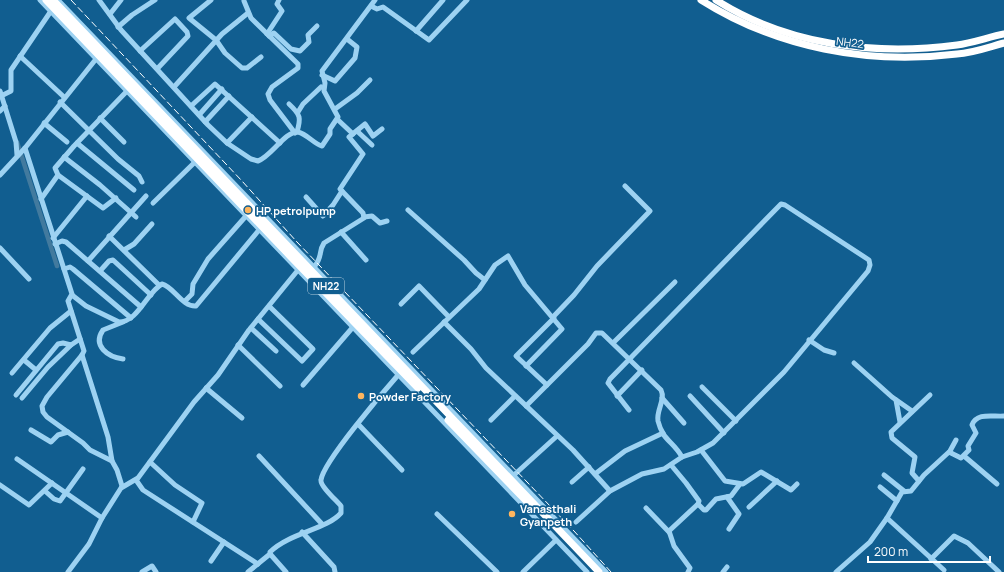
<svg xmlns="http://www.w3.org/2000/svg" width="1004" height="572" font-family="Manrope,sans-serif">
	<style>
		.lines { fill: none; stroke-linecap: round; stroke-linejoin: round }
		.canal { stroke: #427a9e; stroke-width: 4.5 }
		.minor { stroke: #9dd2f2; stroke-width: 5 }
		.highway { stroke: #fff; stroke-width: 7 }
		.rail { stroke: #fff; stroke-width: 1; stroke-dasharray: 7 3; stroke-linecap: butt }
		.poi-dot { fill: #ffb55e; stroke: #115e90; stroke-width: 1.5 }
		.labels { text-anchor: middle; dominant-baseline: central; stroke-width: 3.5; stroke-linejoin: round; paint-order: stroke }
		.shield { fill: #115e90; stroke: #b8cfde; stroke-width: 1 }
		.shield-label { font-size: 10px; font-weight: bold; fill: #fff }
		.street-label { font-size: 11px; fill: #fff; stroke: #115e90 }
		.poi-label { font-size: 11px; font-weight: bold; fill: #fff; stroke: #115e90; text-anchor: start }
	</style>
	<rect width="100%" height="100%" fill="#115e90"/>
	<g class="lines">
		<path class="canal" d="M17 142 57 266"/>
		<g class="minor">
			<path d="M40 0 587 572"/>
			<path d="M58 0 606 572"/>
			<path d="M99 0 121 30 208 125 227 143 251 159 258 161C271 157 285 131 298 132 307 134 314 144 322 146L330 134V129L338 117 324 91 325 83 322 71 375 0"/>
			<path d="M211 0 189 18 216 40 225 53 242 68H247L261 57"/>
			<path d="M244 1 251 18 298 64V68L272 87 268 94 270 100 295 133"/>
			<path d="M371 6 377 9 383 7 429 40 467 0"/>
			<path d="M110 14 121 0"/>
			<path d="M118 27 132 15 155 0"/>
			<path d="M416 31 443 0"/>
			<path d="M267 34 282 11 277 4 279 0"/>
			<path d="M269 36 274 33 291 49 300 51 309 42 308 35 317 26"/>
			<path d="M140 51 175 19 187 32 188 36 157 69"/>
			<path d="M20 56 64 97"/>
			<path d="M322 75 335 81 355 58 357 47 347 39"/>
			<path d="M174 87 222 34 248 13"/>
			<path d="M0 91 16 142 17 155"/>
			<path d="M1 96 11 91V70L51 11"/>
			<path d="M60 102 118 159 139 176 142 182"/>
			<path d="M289 104C301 115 301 118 297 132"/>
			<path d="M191 106 215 84 280 143"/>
			<path d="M335 109 357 93 370 80"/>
			<path d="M0 111 5 106"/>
			<path d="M298 112 303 104 321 87"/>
			<path d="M199 115 222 89"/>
			<path d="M100 118 124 142"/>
			<path d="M337 119 353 134"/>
			<path d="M205 122 229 96"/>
			<path d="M44 123 67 142"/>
			<path d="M357 131 372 145"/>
			<path d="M77 143 134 190"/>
			<path d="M227 143 252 117"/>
			<path d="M25 148 72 294 68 301 84 351 82 355 47 397 42 406 43 412 47 417 83 443 90 450 112 461 117 470 122 486"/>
			<path d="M64 157 100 185 136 217"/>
			<path d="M0 175 25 148 96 59"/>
			<path d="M306 197 323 216 333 205 342 191"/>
			<path d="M116 198 103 208 58 175 55 168 74 146 127 91"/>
			<path d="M41 199 58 175"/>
			<path d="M153 203 195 162"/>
			<path d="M408 210 464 260 476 273 485 280"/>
			<path d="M364 217 372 216 380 223 387 221"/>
			<path d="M341 232 366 260"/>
			<path d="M109 236 159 285"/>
			<path d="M53 238 87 196"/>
			<path d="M55 244 62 241 66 242 141 307"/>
			<path d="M0 248 29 279"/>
			<path d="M124 250 134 244 152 224"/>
			<path d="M88 261 146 196"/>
			<path d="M314 267C323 257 318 252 324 243L364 218 363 213 340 189 363 154 349 137 365 124 373 136 382 129"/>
			<path d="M64 269 70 267 73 269 131 318"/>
			<path d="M100 271 109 261 113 260 151 295"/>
			<path d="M72 295 86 306 119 322C138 322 147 292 162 284 174 287 182 307 196 306L259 230"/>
			<path d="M185 301 192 294 193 284 208 259 246 216"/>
			<path d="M401 304 419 286 449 317"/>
			<path d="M553 317 574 295 597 266 650 211 625 186"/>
			<path d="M258 319 302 361 313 349 269 306"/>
			<path d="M444 322 471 349 486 368 573 450 610 491"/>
			<path d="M251 328 276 351"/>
			<path d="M809 340 824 350 834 353"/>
			<path d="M614 342 675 282"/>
			<path d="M238 345 280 386"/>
			<path d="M413 352 479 289 495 265 508 256 525 285 562 329 526 366"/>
			<path d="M82 355 108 437 112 461"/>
			<path d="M123 359C108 357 92 346 103 330L123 322"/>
			<path d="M24 360 36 370"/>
			<path d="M854 363 892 397 912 411"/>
			<path d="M12 373 50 328 71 311"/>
			<path d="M303 385 353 327"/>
			<path d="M547 385 516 356 554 318"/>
			<path d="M702 387 736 421"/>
			<path d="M206 388 242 418"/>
			<path d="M16 395 58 344 63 343 71 345 80 339"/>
			<path d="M617 396 642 370"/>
			<path d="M690 396 724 433"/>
			<path d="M22 398 48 367 71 345"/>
			<path d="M662 398 684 423"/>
			<path d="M896 400 900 422"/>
			<path d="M526 406 588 344 596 333H602L661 390C666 400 656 410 658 421 663 441 673 441 682 457"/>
			<path d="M491 420 515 396"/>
			<path d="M358 424 402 470"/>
			<path d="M31 430 51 442 58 435 68 432"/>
			<path d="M701 450 725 481 743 484 761 472 791 490 797 484"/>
			<path d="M950 451 956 440"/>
			<path d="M259 456 322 524"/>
			<path d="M964 456 997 484"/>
			<path d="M17 459 102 518"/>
			<path d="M150 462 175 485 202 503 193 522"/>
			<path d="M671 465 686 483 699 501 698 504 669 531 674 546 690 568 688 572"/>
			<path d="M595 474 625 451 663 433"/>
			<path d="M514 475 557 436"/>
			<path d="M884 475 904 491"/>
			<path d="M136 480 143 490 258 564"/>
			<path d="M919 481 912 473 915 457 892 438 891 432 930 395"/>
			<path d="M572 482 589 467"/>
			<path d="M0 485 29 505 52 483"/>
			<path d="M880 487 897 501"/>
			<path d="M45 491 54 499 60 501 83 469"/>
			<path d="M727 497 739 514 729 529"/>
			<path d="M698 504 704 510H706L716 499 731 496 740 484"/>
			<path d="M749 507 777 481"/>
			<path d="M646 508 669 532"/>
			<path d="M437 514 497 572"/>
			<path d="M887 518 944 570"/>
			<path d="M576 522 610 491 642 474 664 469 682 457 697 452 713 443 784 372 868 271 870 265 869 260 785 205 781 204 610 379 608 383 629 410"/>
			<path d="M302 532 334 567 335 572"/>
			<path d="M931 559 954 536 968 543 999 572"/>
			<path d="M211 561 224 542"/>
			<path d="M68 572 89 544 102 518 121 488 138 478 194 402 218 375 249 330 298 270"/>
			<path d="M142 572 152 566 156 572"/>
			<path d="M248 572 270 554"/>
			<path d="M286 572 271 555 270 552C291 532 326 530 341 513V506C337 501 320 486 321 480 323 462 384 391 399 374"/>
			<path d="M523 572 556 540"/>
			<path d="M723 572 727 567"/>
			<path d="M836 572 870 542 887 518 902 492 911 491 924 475 949 452 961 458 969 450 968 446 976 433 972 425C977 412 993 417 1004 416"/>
		</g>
		<g class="highway">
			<path d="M46 0 290 256 418 388"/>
			<path d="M53 0 599 572"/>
			<path d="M701 0C777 48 868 65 957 54 973 53 989 47 1004 43"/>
			<path d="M716 0C787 45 874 56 957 45 972 43 989 37 1004 34"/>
			<path d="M448 420 534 509"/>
		</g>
		<path class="rail" d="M71 0 242 181 297 242 574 531 611 572"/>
	</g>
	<g class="poi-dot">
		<circle cx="248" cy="210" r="4"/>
		<circle cx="361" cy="396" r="4"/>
		<circle cx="512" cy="514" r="4"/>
	</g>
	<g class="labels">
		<rect class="shield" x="308" y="278" width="36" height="16" rx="3"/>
		<g class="shield-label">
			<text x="326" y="286">NH22</text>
		</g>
		<g class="street-label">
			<text transform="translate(850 42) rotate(7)">NH22</text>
		</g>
		<g class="poi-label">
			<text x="256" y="210">HP petrolpump</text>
			<text x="369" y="396">Powder Factory</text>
			<text x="520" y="508">Vanasthali<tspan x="520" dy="13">Gyanpeth</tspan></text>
		</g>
	</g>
	<path d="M868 556v6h122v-6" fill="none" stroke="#ffffff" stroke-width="2"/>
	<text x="874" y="556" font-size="12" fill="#ffffff" stroke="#115e90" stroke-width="3" paint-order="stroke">200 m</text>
</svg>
